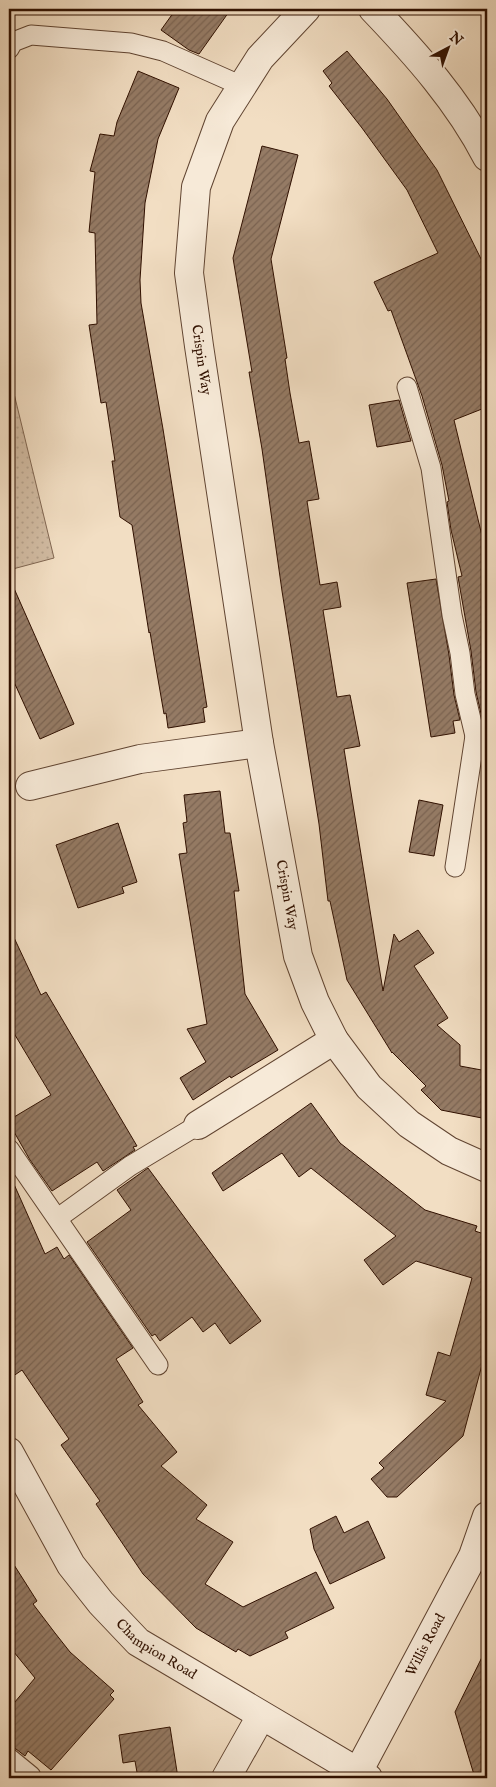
<svg xmlns="http://www.w3.org/2000/svg" width="496" height="1787" font-family="'IM FELL English',serif">
	<style>
		.park { fill: url(#park-dots); stroke: #806651 }
		.building { fill: url(#building-hatch); stroke: #301000 }
		.lines { fill: none; stroke-linecap: round; stroke-linejoin: round }
		.service-casing { stroke: #604431; stroke-width: 21 }
		.minor-casing { stroke: #604431; stroke-width: 30 }
		.service { stroke: #f7ead8; stroke-width: 19 }
		.minor { stroke: #f7ead8; stroke-width: 28 }
		.labels { text-anchor: middle; dominant-baseline: central; stroke-width: 5; stroke-linejoin: round; paint-order: stroke }
		.street-label { font-size: 14px; fill: #301000; stroke: #f7ead8 }
	</style>
	<defs>
		<pattern id="park-dots" width="8" height="8" patternUnits="userSpaceOnUse" patternTransform="scale(1.25)"><rect width="8" height="8" fill="#d1bba2"/><path d="M2 2h.1M6 6h.1" fill="none" stroke="#b4a08a" stroke-width="1.8" stroke-linecap="round"/></pattern>
		<pattern id="building-hatch" width="6" height="6" patternUnits="userSpaceOnUse" patternTransform="scale(1.25)"><rect width="6" height="6" fill="#957b65"/><path d="M-1 1l2-2M0 6l6-6M5 7l2-2" fill="none" stroke="#7a6351"/></pattern>
	</defs>
	<rect width="100%" height="100%" fill="#f2dec3"/>
	<filter id="stains"><feTurbulence type="fractalNoise" baseFrequency=".004" numOctaves="4"/><feColorMatrix values="0 0 0 0 .2 0 0 0 0 .09 0 0 0 0 .02 0 0 0 .5 -.17"/></filter>
	<radialGradient id="worn" r=".72"><stop offset=".6" stop-color="#630" stop-opacity="0"/><stop offset="1" stop-color="#630" stop-opacity=".3"/></radialGradient>
	<path class="park" d="M9 373 54 558 9 570Z"/>
	<g class="building">
		<path d="M176 9H231L199 54 189 50 161 30Z"/>
		<path d="M347 51 387 99 437 170 487 271V407L454 420 484 544H482L487 567V718H482L476 692 471 651 458 577 462 576 451 530 447 502 449 501 442 465 422 396 391 310 388 311 374 282 438 253 407 190 362 128 329 86 332 83 323 71Z"/>
		<path d="M138 71 179 88 158 139 145 203 140 280 141 303 163 429 207 707 203 708 205 722 168 728 166 713 164 714 154 656 150 632 149 633 132 525 120 517 112 461H115L106 402 101 403 89 325 97 324 95 233 89 232 95 172 90 171 100 134 114 136 117 122Z"/>
		<path d="M262 146 298 155 271 259 287 358 285 359 290 393 299 443 309 441 319 499 307 501 320 585 337 582 341 607 323 610 337 697 350 695 360 746 344 749 383 991 394 934 399 942 418 930 434 953 414 966 448 1018 437 1025 460 1045V1066L487 1071V1119L441 1110 421 1090 426 1086 392 1052V1053L347 980 330 901H328L319 824 282 591 262 449 249 372H252L233 258Z"/>
		<path d="M399 400 411 441 377 447 369 405Z"/>
		<path d="M9 577 74 724 40 739 9 671Z"/>
		<path d="M436 579 449 655 454 695 460 720 453 721 455 733 431 737 407 583Z"/>
		<path d="M220 791 225 833H230L239 891H234L245 994 278 1050 231 1078 230 1076 193 1100 180 1078 206 1062 187 1029 207 1024 179 854 187 853 183 823 187 822 184 795Z"/>
		<path d="M419 800 443 805 434 856 409 852Z"/>
		<path d="M118 823 137 882 122 887 124 893 78 908 56 845Z"/>
		<path d="M9 927 41 995 46 992 137 1146 133 1147 135 1150 103 1171 97 1162 52 1191 30 1160 9 1123V1120L51 1095 9 1025Z"/>
		<path d="M311 1103 340 1143 425 1210 477 1226 475 1231 487 1235V1346L463 1436 397 1497H387L371 1479 384 1468 379 1463 446 1401 426 1395 438 1352 450 1356 472 1278 416 1261 383 1285 364 1260 396 1236 311 1168 299 1177 282 1153 223 1191 212 1173Z"/>
		<path d="M148 1168 261 1321 230 1344 215 1323 203 1332 192 1317 160 1341 155 1334 152 1336 87 1242 131 1210 117 1190Z"/>
		<path d="M9 1173 45 1254 57 1247 64 1259 69 1255 133 1348 116 1359 143 1402 138 1405 177 1452 161 1466 207 1505 196 1519 233 1542 205 1584 243 1607 316 1572 334 1608 285 1632 288 1638 250 1656 238 1649 236 1652 196 1628 143 1574 96 1504 100 1501 61 1445 69 1439 45 1404 22 1370 9 1379Z"/>
		<path d="M336 1516 344 1533 368 1521 385 1558 330 1584 314 1549 310 1529Z"/>
		<path d="M9 1557 37 1601 33 1604 55 1633 70 1652 114 1691 110 1695 114 1699 51 1770 28 1751 25 1756 16 1749 9 1747V1709L35 1678 9 1646Z"/>
		<path d="M487 1647V1778H475L455 1712Z"/>
		<path d="M170 1727 178 1778H138L135 1761 123 1763 119 1735Z"/>
	</g>
	<g class="lines">
		<g class="service-casing">
			<g id="service">
				<path d="M9 49 13 42 31 35 131 43 163 51 242 86"/>
				<path d="M407 387 431 468 452 615 460 653 465 694 475 736"/>
				<path d="M455 867 475 736 487 735"/>
				<path d="M9 1149 158 1365"/>
				<path d="M58 1218 130 1166 198 1125"/>
				<path d="M9 1758 31 1776 30 1778"/>
			</g>
		</g>
		<g class="minor-casing">
			<g id="minor">
				<path id="s1" d="M306 9 260 58 220 121 196 187 189 273 199 346 259 743 298 956 315 1002 334 1040 369 1087 409 1124 449 1151 487 1168"/>
				<path d="M373 9C416 54 459 102 487 157"/>
				<path d="M30 786 140 759 259 743"/>
				<path d="M198 1125 334 1040"/>
				<path id="s2" d="M9 1452 71 1565 101 1603 138 1642 368 1778"/>
				<path id="s3" d="M358 1772 473 1556 487 1516"/>
				<path d="M226 1778 261 1716"/>
			</g>
		</g>
		<use href="#service" class="service"/>
		<use href="#minor" class="minor"/>
	</g>
	<g class="labels">
		<g class="street-label">
			<text stroke="none"><textPath href="#s1" startOffset="386">Crispin Way</textPath></text>
			<text stroke="none"><textPath href="#s1" startOffset="928">Crispin Way</textPath></text>
			<text stroke="none"><textPath href="#s3" startOffset="144">Willis Road</textPath></text>
			<text stroke="none"><textPath href="#s2" startOffset="250">Champion Road</textPath></text>
		</g>
	</g>
	<rect width="496" height="1787" fill="none" stroke="#f2dec3" stroke-width="30"/>
	<rect x="10" y="10" width="476" height="1767" fill="none" stroke="#301000" stroke-width="2.5"/>
	<rect x="15" y="15" width="466" height="1757" fill="none" stroke="#301000"/>
	<g transform="translate(448 48) rotate(41)" stroke="#f7ead8" stroke-width="4" paint-order="stroke">
	<path d="M0-4L9 19L0 12L-9 19Z" fill="#301000"/>
	<text y="-8" font-size="14" font-weight="bold" text-anchor="middle" fill="#301000">N</text>
	</g>
	<rect width="100%" height="100%" filter="url(#stains)"/>
	<rect width="100%" height="100%" fill="url(#worn)"/>
</svg>
